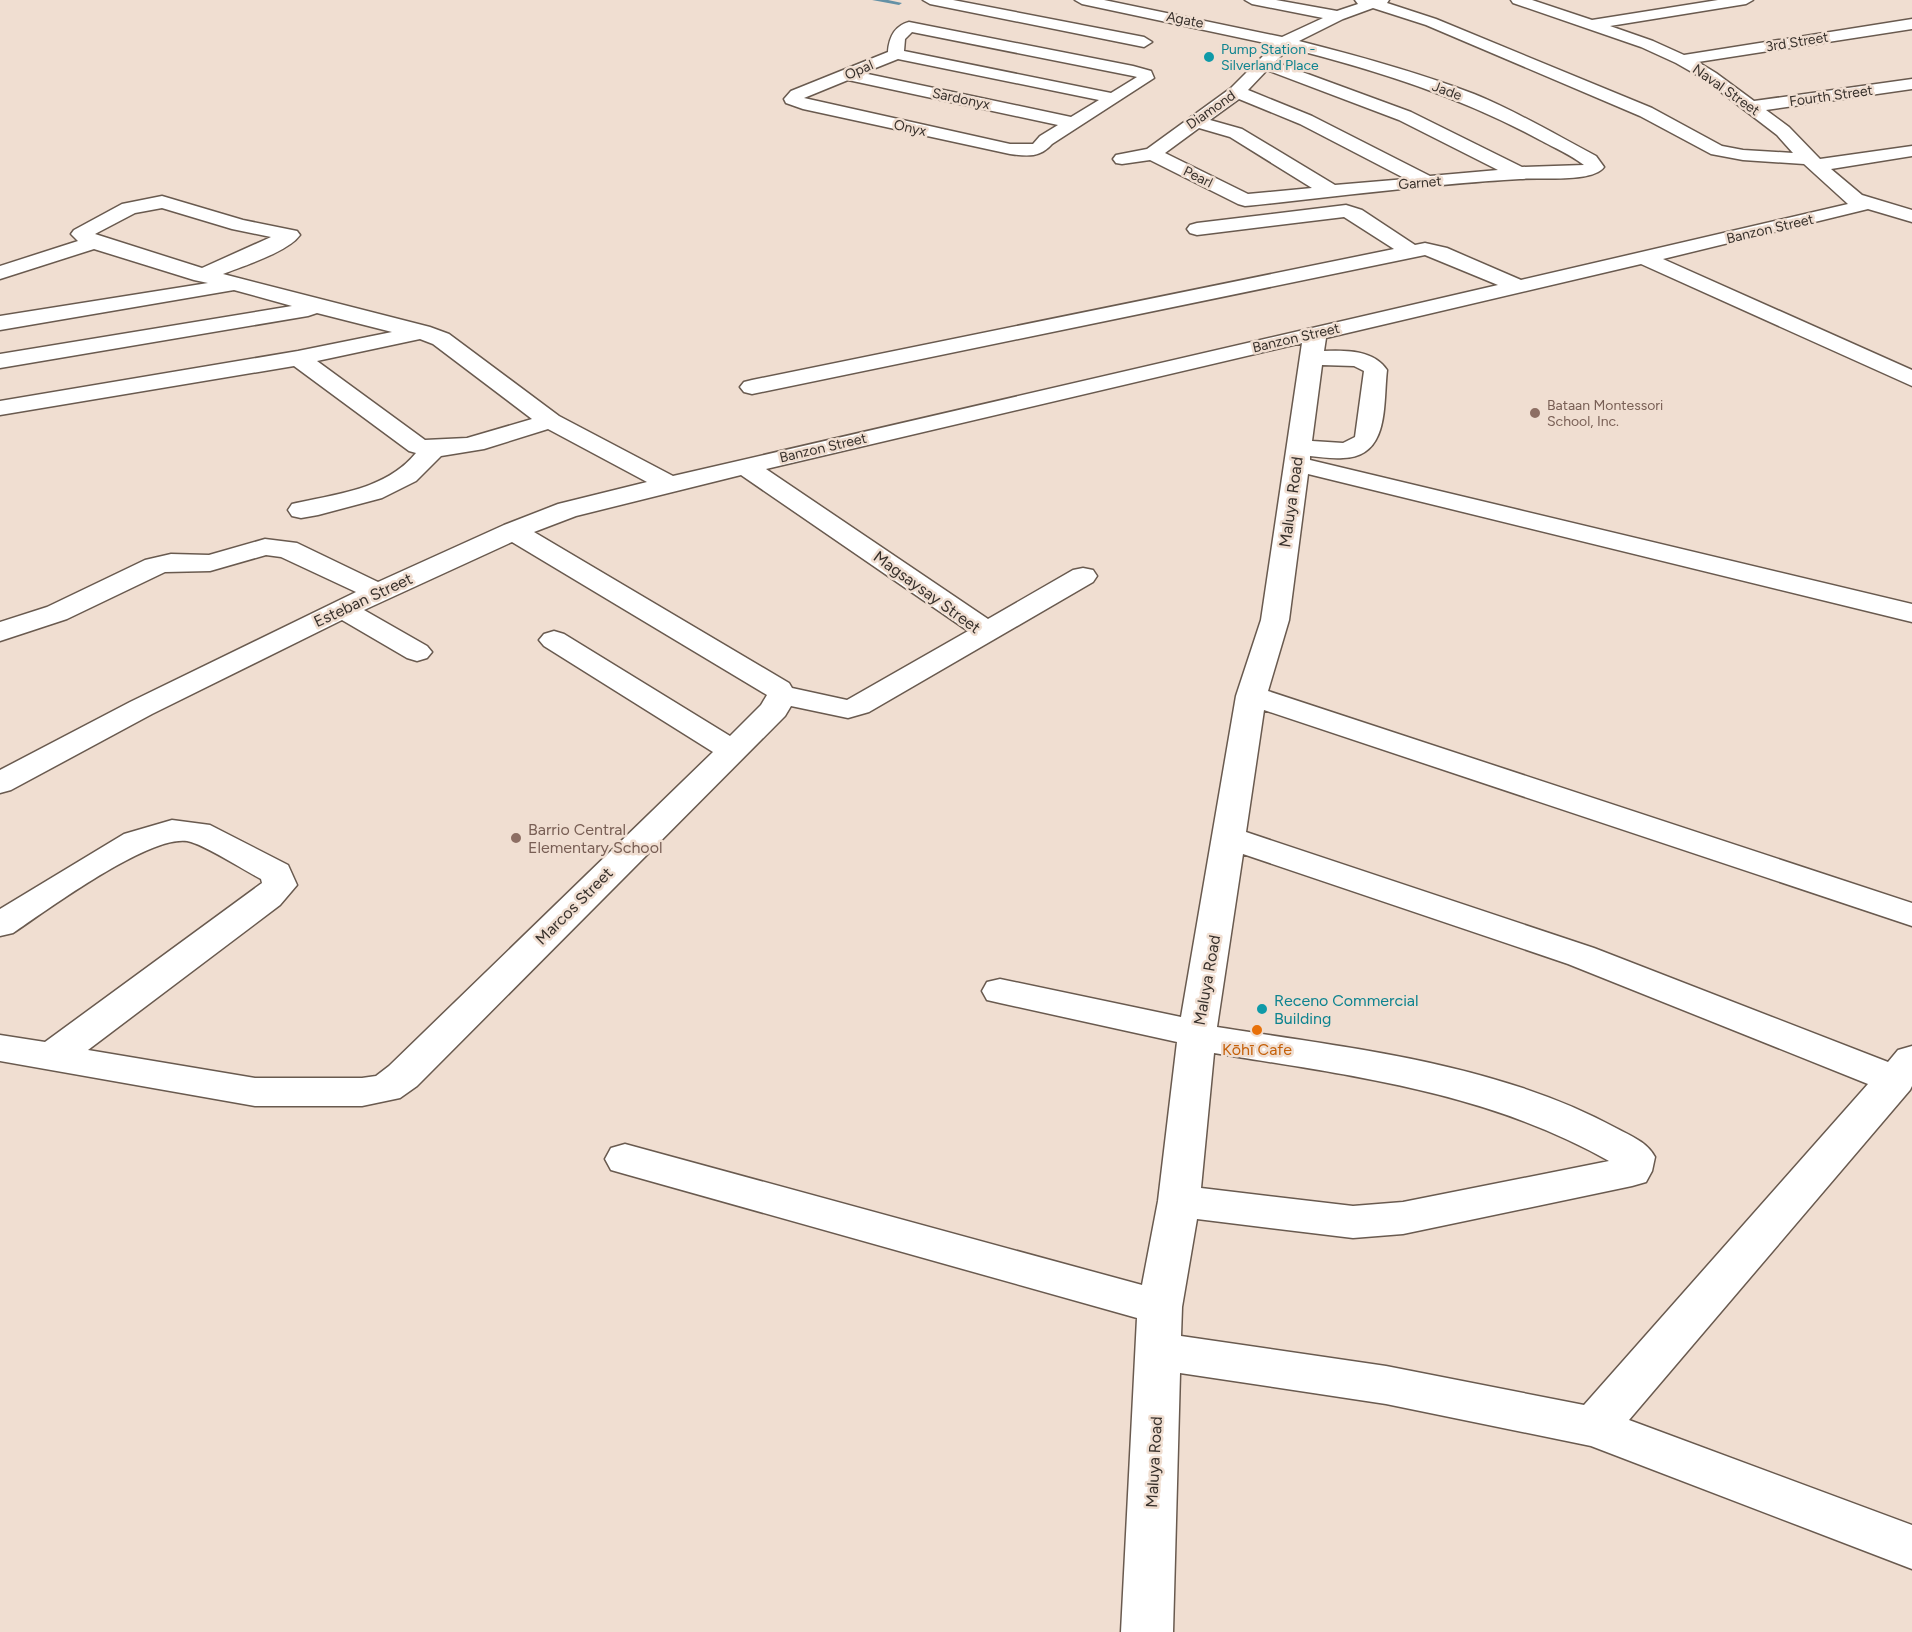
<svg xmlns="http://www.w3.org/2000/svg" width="1912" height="1632" font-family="Figtree,sans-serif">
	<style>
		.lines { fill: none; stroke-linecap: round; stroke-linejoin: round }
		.stream { fill: #6491a6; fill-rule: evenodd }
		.minor-casing { stroke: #695a4f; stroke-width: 3 }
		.minor { fill: #fff; fill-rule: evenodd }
		.culture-dot { fill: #0f9aa8; stroke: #f0ded1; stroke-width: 2 }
		.education-dot { fill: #8d6e63; stroke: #f0ded1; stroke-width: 2 }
		.food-dot { fill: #e8710a; stroke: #f0ded1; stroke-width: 2 }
		.labels { text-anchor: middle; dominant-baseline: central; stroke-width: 5; stroke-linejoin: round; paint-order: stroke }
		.far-street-label { font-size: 14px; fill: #37302b; stroke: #f0ded1 }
		.far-culture-label { font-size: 14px; fill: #0d838f; stroke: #f0ded1; text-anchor: start }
		.far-education-label { font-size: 14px; fill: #785e54; stroke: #f0ded1; text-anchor: start }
		.street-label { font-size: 16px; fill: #37302b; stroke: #f0ded1 }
		.education-label { font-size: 16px; fill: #785e54; stroke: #f0ded1; text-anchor: start }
		.culture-label { font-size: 16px; fill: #0d838f; stroke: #f0ded1; text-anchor: start }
		.food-label { font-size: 16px; fill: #c56008; stroke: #f0ded1 }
	</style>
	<rect width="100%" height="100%" fill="#f0ded1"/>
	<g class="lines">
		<path class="stream" d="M872 0H888L902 3 899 5Z"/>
		<g class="minor-casing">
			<g id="minor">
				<path d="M923 0H953L1144 37 1152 42 1144 47 930 4Z"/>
				<path d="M1075 0H1104L1282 37 1323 18 1252 4 1245 0H1276L1337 11 1358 4 1355 0H1389L1387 3 1436 19 1652 108 1722 146 1743 150 1793 153 1777 135 1704 79 1676 63 1641 47 1513 3 1511 0H1532L1592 20 1718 0H1753L1746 4 1610 26 1653 41 1684 55 1912 19V29L1698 62 1716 73 1754 101 1912 79V89L1766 110 1789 127 1820 159 1912 146V156L1831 169 1862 195 1912 210V222L1868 209 1663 259 1912 370V386L1641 264 1326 338 1324 351C1346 350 1374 350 1387 370 1383 404 1390 457 1343 458 1332 459 1321 457 1310 456V460L1912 604V622L1308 474 1289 620 1268 691 1912 903V926L1264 710 1246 832 1594 948 1888 1062 1898 1050 1912 1046V1086L1910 1090 1629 1420 1912 1525V1569L1591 1446 1386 1404 1180 1373 1173 1632H1121L1137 1318 625 1174 611 1170 605 1159 611 1148 625 1144 1142 1285 1158 1201 1177 1042 1000 1003 987 1000 982 991 987 982 1000 979 1181 1017 1236 696 1261 620 1302 343 766 469 988 619 1073 570 1083 568 1093 570 1097 576 1093 582 869 712 848 718 791 706 785 716 417 1086 400 1098 362 1106H255L0 1061V1035L45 1042 262 883 261 879C242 869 210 848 191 842 155 830 46 911 13 933L0 936V909L124 834 172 820 210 825 288 865 297 885 280 905 88 1050 255 1078H362L376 1076 389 1066 713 752 544 646 539 640 544 634 554 631 564 634 730 736 761 705 767 695 512 542 364 610 427 646 432 652 427 658 417 661 407 658 342 620 152 714 11 790 0 793V770L130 702 356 592 281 557 266 555 210 571 165 572 67 619 0 641V622L47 607 145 560 171 554 209 555 265 539 297 543 378 582 504 525 558 504 647 482 548 429 484 449 441 456 416 481 382 498 318 515 301 518 292 516 288 510 292 504C335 494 386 490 416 453L409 451 294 366 0 415V401L298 351 392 332 317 313 308 316 0 368V354L292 306 234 290 0 330V316L208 283 194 280 94 249 0 279V266L78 241 71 234 74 230 122 204 162 196 243 220 297 231 300 235C288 252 243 266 223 274L430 327 449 334 559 416 673 476 1498 285 1425 255 752 394 744 392 740 387 744 382 752 380 1394 249 1344 217 1197 235 1190 233 1187 229 1190 225 1197 223 1346 205 1362 210 1415 245 1425 243 1447 248 1521 280 1848 204 1804 164 1743 160 1711 154 1640 116 1426 25 1373 8 1343 19 1299 41C1358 56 1417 72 1474 94 1516 111 1556 135 1596 156L1604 167C1593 183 1539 177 1520 179 1428 184 1336 197 1245 206L1238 204 1150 160 1122 164 1116 163 1113 159 1116 155 1147 149 1231 88 1274 45 1082 4ZM1289 48C1376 70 1461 97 1540 140 1555 148 1571 155 1584 165L1522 167 1411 112 1275 62ZM1267 70 1399 120 1498 170 1430 176 1312 116 1248 90ZM1239 99 1300 124 1406 179 1335 185 1242 129 1210 120ZM1199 128 1230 137 1312 188 1248 194 1165 153ZM162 208 232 229 271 237 202 268 95 234 135 213ZM420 339 433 344 532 419 467 438 425 440 317 361ZM1322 365 1354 366 1364 371 1355 437 1343 443 1312 441ZM741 475 968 631 847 700 792 688 789 683 534 532 576 516ZM1243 854 1568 964 1868 1084 1584 1405 1386 1366 1181 1336 1182 1307 1197 1219 1353 1238 1403 1234 1632 1186 1646 1182 1652 1171 1655 1157C1647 1142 1631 1136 1616 1128 1497 1063 1349 1048 1217 1027ZM1214 1053C1352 1076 1485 1091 1609 1161L1403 1202 1353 1206 1201 1188Z"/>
				<path d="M909 22 1133 66 1151 71 1154 78 1052 144C1040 158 1027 156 1010 154L803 109 786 103 784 99 791 91 888 52C889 38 894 26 909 22ZM912 32 1133 76 1137 77 1111 93 904 51 905 39ZM898 59 1099 100 1071 117 863 73ZM848 80 1058 125 1040 136 1033 144H1010L804 98Z"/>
			</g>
		</g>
		<use href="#minor" class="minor"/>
	</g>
	<g class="culture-dot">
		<circle cx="1209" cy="57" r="6"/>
		<circle cx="1262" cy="1009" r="6"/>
	</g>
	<g class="education-dot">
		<circle cx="1535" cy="413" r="6"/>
		<circle cx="516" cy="838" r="6"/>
	</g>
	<circle class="food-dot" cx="1257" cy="1030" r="6"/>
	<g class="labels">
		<g class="far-street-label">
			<text transform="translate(1185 20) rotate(11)">Agate</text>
			<text transform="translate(1797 42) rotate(-9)">3rd Street</text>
			<text transform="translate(859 70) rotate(-23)">Opal</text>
			<text transform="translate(1726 90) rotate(35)">Naval Street</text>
			<text transform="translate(1447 91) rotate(20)">Jade</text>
			<text transform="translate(1831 96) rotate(-8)">Fourth Street</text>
			<text transform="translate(961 99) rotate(12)">Sardonyx</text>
			<text transform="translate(1211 110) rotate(-35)">Diamond</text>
			<text transform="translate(910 128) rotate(13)">Onyx</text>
			<text transform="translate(1198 177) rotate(26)">Pearl</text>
			<text transform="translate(1420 183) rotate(-5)">Garnet</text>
			<text transform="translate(1770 229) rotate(-13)">Banzon Street</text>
			<text transform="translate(1296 338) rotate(-13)">Banzon Street</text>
			<text transform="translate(823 448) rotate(-13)">Banzon Street</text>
		</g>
		<g class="far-culture-label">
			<text x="1221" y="49">Pump Station -<tspan x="1221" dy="16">Silverland Place</tspan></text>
		</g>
		<g class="far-education-label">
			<text x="1547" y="405">Bataan Montessori<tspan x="1547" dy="16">School, Inc.</tspan></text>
		</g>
		<g class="street-label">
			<text transform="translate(1291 502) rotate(-82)">Maluya Road</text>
			<text transform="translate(927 592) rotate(36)">Magsaysay Street</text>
			<text transform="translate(363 600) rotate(-25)">Esteban Street</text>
			<text transform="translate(574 906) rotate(-45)">Marcos Street</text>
			<text transform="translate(1207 980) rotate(-80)">Maluya Road</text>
			<text transform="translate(1154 1462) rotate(-87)">Maluya Road</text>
		</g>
		<g class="education-label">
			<text x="528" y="829">Barrio Central<tspan x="528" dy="18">Elementary School</tspan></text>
		</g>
		<g class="culture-label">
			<text x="1274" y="1000">Receno Commercial<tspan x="1274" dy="18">Building</tspan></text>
		</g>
		<g class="food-label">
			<text x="1257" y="1049">Kōhī Cafe</text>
		</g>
	</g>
</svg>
